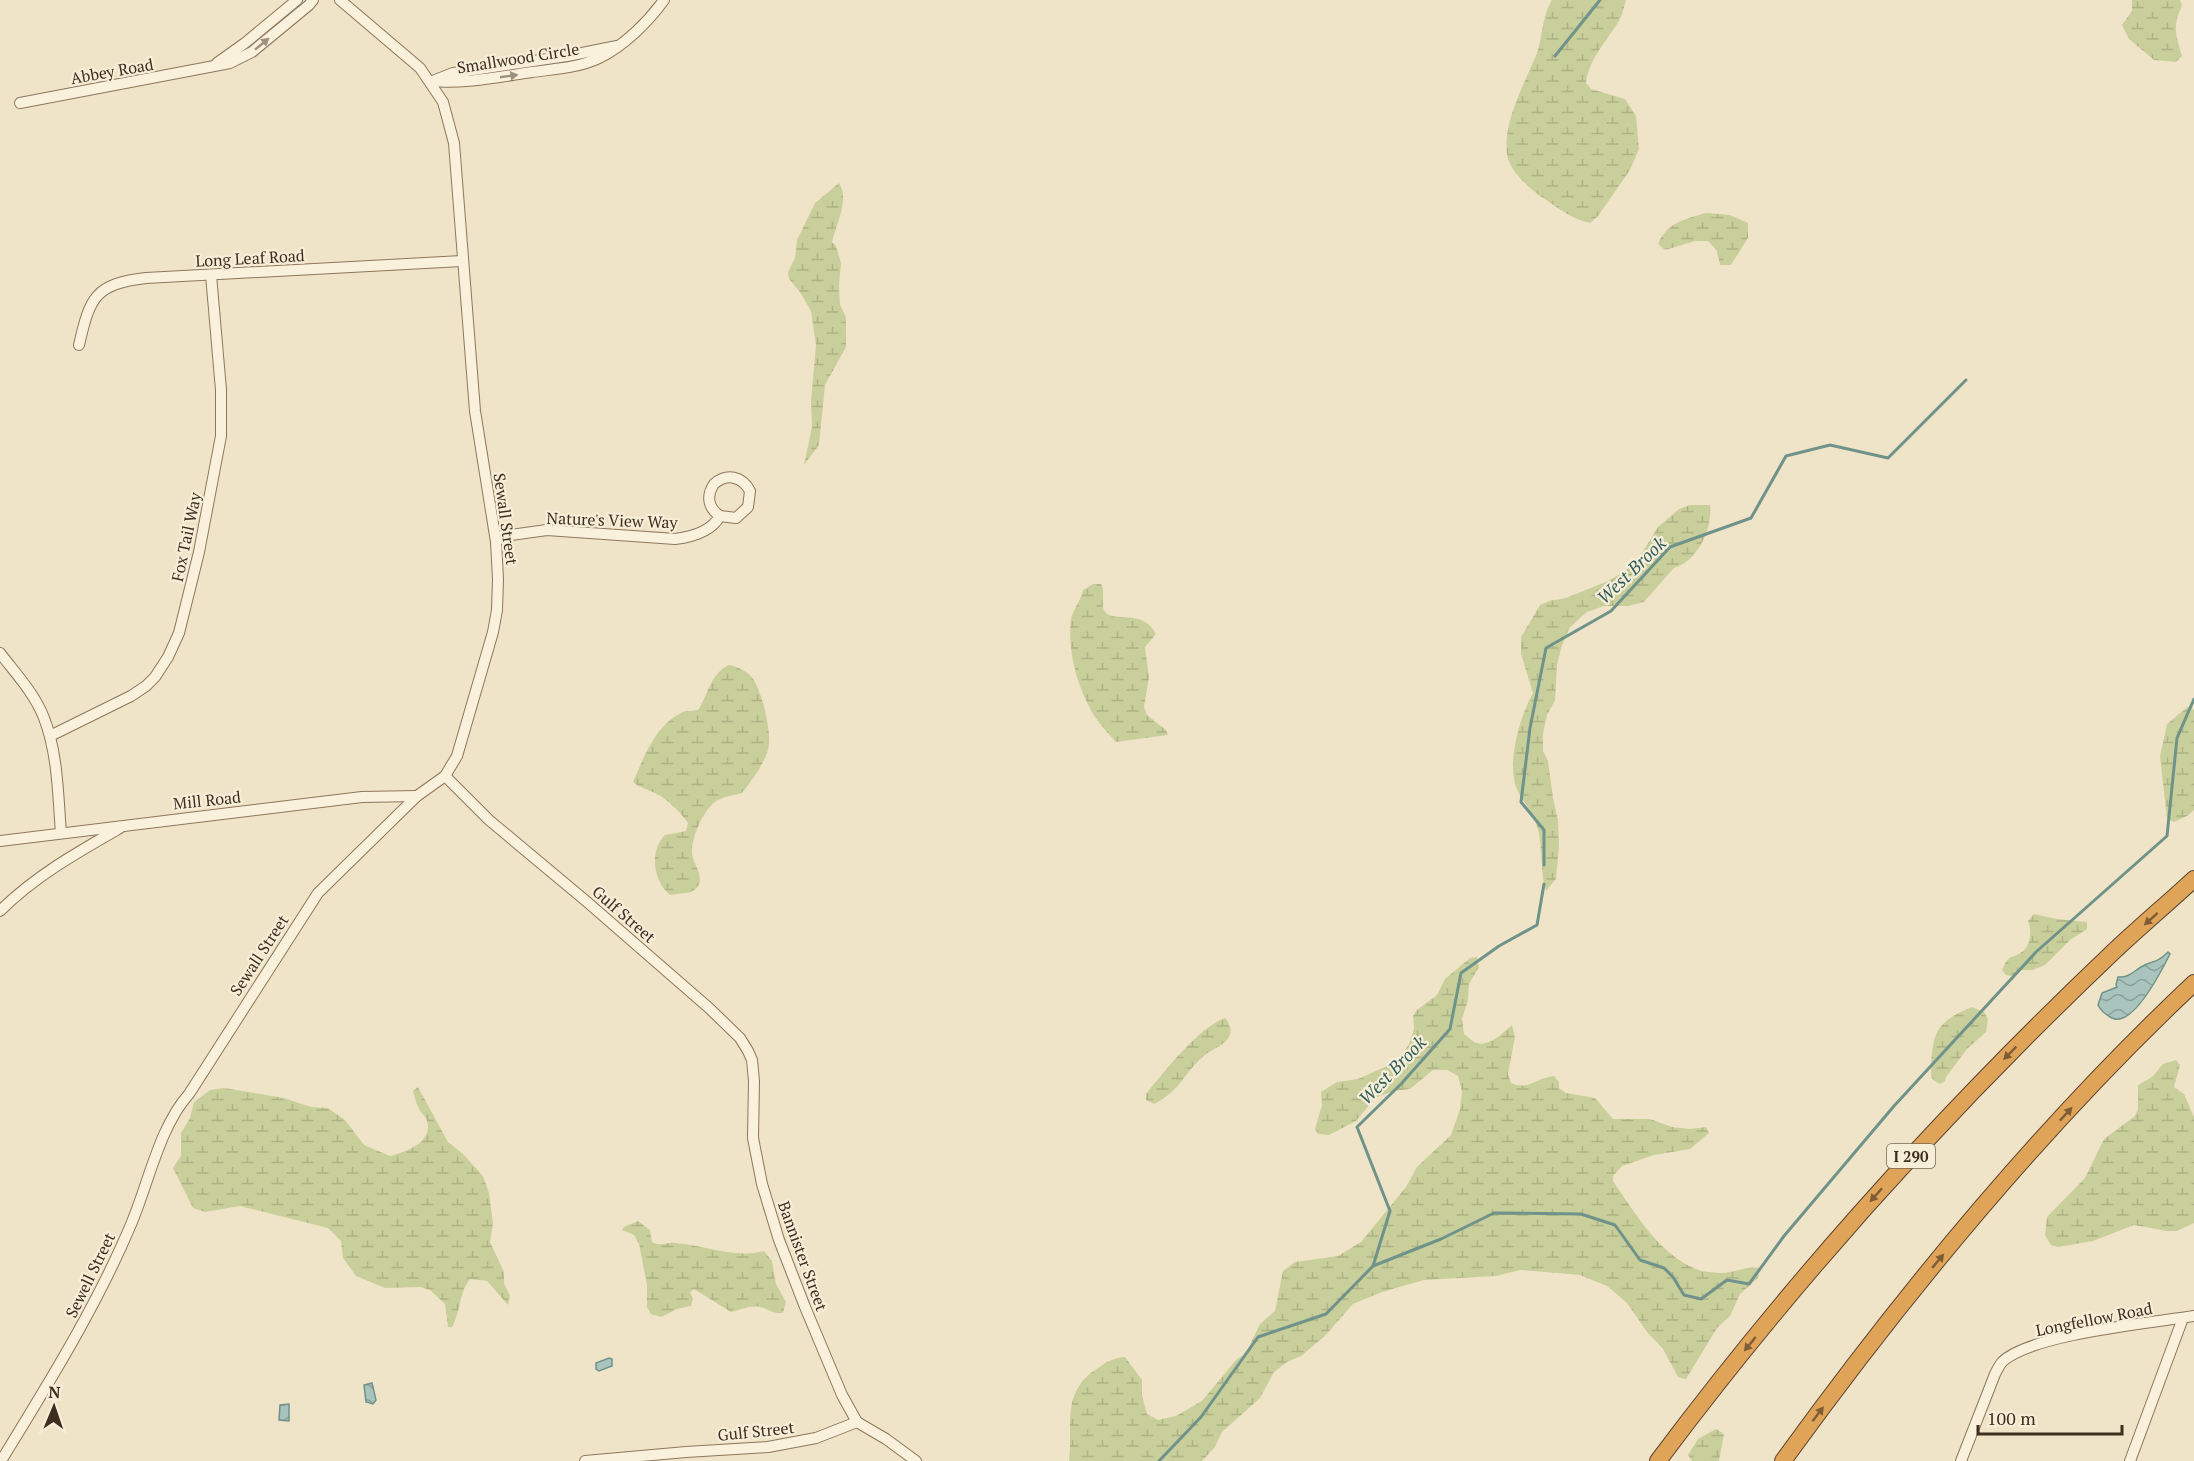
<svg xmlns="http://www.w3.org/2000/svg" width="2194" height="1461" font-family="'PT Serif',serif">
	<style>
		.wetland { fill: url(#wetland-marsh) }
		.water { fill: url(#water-waves); stroke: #6f938a; stroke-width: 1.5 }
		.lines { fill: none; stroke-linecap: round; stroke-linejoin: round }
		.stream { stroke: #6f938a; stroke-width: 3 }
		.minor-casing { stroke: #8d765c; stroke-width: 12 }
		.highway-casing { stroke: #5b4430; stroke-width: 18 }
		.minor { stroke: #faf1dc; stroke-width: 10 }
		.highway { stroke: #e0a458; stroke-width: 16 }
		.oneway { fill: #9c907e }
		.oneway2 { fill: #7e5d36 }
		.labels { text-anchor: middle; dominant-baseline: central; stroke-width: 4.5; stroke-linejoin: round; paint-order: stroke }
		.shield { fill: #f7eed8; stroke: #756857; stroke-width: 1.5 }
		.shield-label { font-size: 15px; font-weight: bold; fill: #3d2e20 }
		.street-label { font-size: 16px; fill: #3d2e20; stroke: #f7eed8 }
		.water-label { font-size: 18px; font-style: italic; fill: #2f5d5a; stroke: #f7eed8 }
	</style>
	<defs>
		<pattern id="wetland-marsh" width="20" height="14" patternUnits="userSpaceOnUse" patternTransform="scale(1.5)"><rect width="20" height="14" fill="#c9cf9b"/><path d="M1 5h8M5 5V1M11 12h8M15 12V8" fill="none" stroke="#aeb285"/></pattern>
		<pattern id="water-waves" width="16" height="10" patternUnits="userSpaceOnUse" patternTransform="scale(1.5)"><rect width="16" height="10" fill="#a9c4bc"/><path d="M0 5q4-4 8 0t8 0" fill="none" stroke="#8ba098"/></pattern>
	</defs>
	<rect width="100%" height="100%" fill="#f0e4c8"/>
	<g class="wetland">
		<path d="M1552 0H1626C1624 6 1623 13 1620 19 1608 40 1589 58 1586 83L1591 89 1625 99 1636 116 1639 149 1630 170 1598 216 1590 223C1572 219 1561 210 1546 200 1533 191 1513 175 1508 159 1500 126 1525 83 1537 53 1543 36 1542 15 1552 0Z"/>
		<path d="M2132 0H2180L2182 6C2172 26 2176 35 2182 56L2176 62 2154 60 2129 39 2122 25 2132 11Z"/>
		<path d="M839 183C850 199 836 225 832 242L836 246 841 263 839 285 840 305 846 317V347L825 385 819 445 804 465 812 427 811 401 816 345 811 311 800 292 789 279 788 272 795 258 797 240 815 203Z"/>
		<path d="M1706 213 1730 215 1748 223V238L1731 265H1720L1717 251 1708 241H1695L1665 250 1658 244C1667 222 1686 219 1706 213Z"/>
		<path d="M1690 505H1710C1713 528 1698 561 1674 568L1644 602 1628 606H1604L1587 612 1570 627 1562 645 1557 665 1555 700 1547 715 1543 734V751L1548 761 1553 798 1558 820 1559 846 1556 879 1546 891C1539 869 1544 845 1536 823 1532 810 1521 800 1516 787 1507 761 1520 716 1533 693L1521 654V637L1540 605 1549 601 1566 598 1608 581 1625 571 1637 561 1658 527 1679 509Z"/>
		<path d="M1093 584H1101C1106 592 1100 606 1105 612 1113 623 1143 608 1156 634L1145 647 1149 677 1144 707 1147 715 1166 730 1168 735 1116 742C1109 734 1101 726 1095 717 1078 689 1067 652 1071 619 1073 610 1081 600 1083 590Z"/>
		<path d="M729 665C736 666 744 670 750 675 761 686 773 734 768 750 763 766 752 780 742 793 733 796 723 796 715 802 703 810 688 844 693 858 696 868 702 874 699 885L692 892 670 895C653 882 649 850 665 835L686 831 688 823C679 811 669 800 655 793 647 789 640 788 633 782 644 757 655 726 681 713 686 710 693 712 699 709 708 694 711 673 729 665Z"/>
		<path d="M2189 706 2194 710V810L2187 816 2174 822 2167 819 2160 756 2167 724Z"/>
		<path d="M2034 914 2057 919 2087 922V929L2070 940 2045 965 2033 970H2020L2012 976 2006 975 2002 970C2010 952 2011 960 2022 952 2031 946 2032 929 2028 921Z"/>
		<path d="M1477 957 1479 967 1469 984 1468 1000 1462 1019 1464 1034C1467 1036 1473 1042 1477 1043 1489 1047 1504 1032 1512 1025L1515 1037 1508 1074 1511 1083C1528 1091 1536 1078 1554 1076L1559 1082V1088L1566 1093 1595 1098 1613 1119H1650L1672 1127 1690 1129 1706 1127 1709 1133 1690 1149 1654 1155 1622 1166 1613 1176V1181C1634 1212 1660 1255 1696 1269 1702 1272 1712 1272 1719 1273 1733 1274 1746 1265 1760 1268L1758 1278 1740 1294 1730 1316 1717 1328 1686 1379 1678 1377 1663 1349 1647 1332 1627 1303 1607 1286 1580 1275 1520 1270 1496 1276 1424 1280 1382 1292 1353 1304 1325 1336 1301 1356 1287 1362 1274 1372 1260 1398 1222 1432 1215 1447 1202 1461H1069C1073 1427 1061 1393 1095 1370 1105 1363 1112 1358 1125 1357L1142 1380V1395L1147 1414 1158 1420 1176 1416 1202 1401 1236 1360 1246 1353 1260 1324 1275 1311 1283 1271 1295 1262 1338 1256 1361 1242 1406 1187 1417 1167 1451 1135 1460 1109 1462 1092 1458 1076 1447 1070H1433L1410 1089 1393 1091 1375 1098 1356 1121 1329 1135 1318 1134 1315 1129 1322 1105 1321 1092 1337 1082 1358 1079 1398 1061 1409 1044 1414 1029 1413 1016 1417 1010 1437 995 1445 979 1470 958Z"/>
		<path d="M1972 1007 1984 1012 1988 1019 1986 1032 1967 1049 1946 1077 1945 1081 1940 1084 1933 1080 1931 1076C1932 1037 1932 1023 1972 1007Z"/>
		<path d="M1225 1018C1229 1022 1232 1029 1230 1035 1226 1045 1212 1049 1205 1055 1184 1072 1181 1091 1154 1104L1146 1100V1094C1164 1072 1199 1027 1225 1018Z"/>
		<path d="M2176 1060 2180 1065 2174 1087 2184 1094 2194 1117V1223L2177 1231H2167L2134 1225 2093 1241 2058 1247 2051 1245 2045 1235 2047 1217 2085 1178 2104 1139 2135 1116 2138 1109V1085L2152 1077 2163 1064Z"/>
		<path d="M418 1087 448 1142 463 1154 483 1176 489 1193 493 1223 490 1242 504 1272V1283L510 1296 508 1305 487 1281 470 1279C459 1292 461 1312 452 1327H448L445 1304 430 1290 421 1287 385 1288 356 1276 343 1258 341 1241 328 1228 240 1206 205 1212 193 1208 173 1168 181 1156V1133L190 1118 194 1102 210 1090 224 1088 284 1098 311 1107 328 1108 345 1120 364 1145 390 1156C405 1152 433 1143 427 1121 426 1117 421 1113 419 1109 416 1104 415 1097 413 1091Z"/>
		<path d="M638 1221 650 1230 652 1242C660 1247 666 1242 675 1243 705 1245 734 1259 764 1251L772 1261 776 1284 786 1302 783 1313C772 1314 770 1309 760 1307 751 1305 740 1310 731 1312L694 1289 690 1292 693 1299 691 1306 677 1309 661 1317 651 1314 647 1307V1285L639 1244 634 1235 622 1230 624 1227Z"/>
		<path d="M1716 1429 1724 1434 1719 1461H1692L1688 1455 1698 1439Z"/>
	</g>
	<g class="water">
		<path d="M2168 952 2170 954C2162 970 2133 1028 2112 1018 2106 1015 2101 1011 2098 1005L2102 993 2117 987 2116 985 2118 977C2128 978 2133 972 2141 967 2153 960 2156 964 2168 952Z"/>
		<path d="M609 1358 612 1359V1366L599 1371 596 1369V1363Z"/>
		<path d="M372 1383 376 1400 373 1404 366 1402 364 1385Z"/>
		<path d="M289 1404V1421L279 1420 280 1405Z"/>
	</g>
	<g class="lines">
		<g class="stream">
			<path d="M1555 56 1600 0"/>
			<path d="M1544 865V830L1521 802 1530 728 1546 648 1611 611 1670 547 1751 518 1786 456 1830 445 1888 458 1966 380"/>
			<path d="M1373 1266 1441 1239 1494 1213 1581 1214 1615 1225 1640 1260 1664 1268 1673 1277 1684 1295 1701 1299 1727 1280 1749 1284 1784 1236 1894 1106 2036 952 2167 836 2177 738 2194 699"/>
			<path d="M1159 1461 1201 1417 1258 1337 1326 1314 1373 1266 1390 1211 1357 1127 1401 1084 1450 1029 1461 973 1499 946 1537 925 1544 884"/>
		</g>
		<g class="minor-casing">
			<g id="minor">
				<path d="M217 63 245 43 297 0"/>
				<path d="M435 80 453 73 567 56 617 46"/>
				<path d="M430 81C464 84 498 77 532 72 554 69 578 68 599 58 624 46 648 22 664 0"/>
				<path d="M20 103 230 63 252 52 309 5 313 0"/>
				<path d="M79 345C90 297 95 284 146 278L462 261"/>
				<path d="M496 537 547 530 675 539C692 537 711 532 720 516 708 508 706 496 714 484 727 473 742 476 750 491L748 507 736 518 720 516"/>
				<path d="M0 653C16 674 35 694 44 718 58 754 58 796 61 833"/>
				<path d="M50 736 131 696 146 686 155 677 168 657 179 633 199 552 221 436V390L211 275"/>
				<path d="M445 776 489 820 586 901 709 1008 740 1038 748 1051 752 1060 754 1081 753 1138 762 1184 779 1240 805 1307 842 1395 857 1422"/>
				<path d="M0 841 362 797 417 796"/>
				<path d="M0 911C35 876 78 852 120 828"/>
				<path d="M1 1461C48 1384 97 1306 132 1222 149 1181 160 1126 189 1094L318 893 417 796 445 776 457 756 493 632 497 610 498 579 496 542 475 411 454 143 443 102 420 68 340 0"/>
				<path d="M585 1461 686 1452 768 1447 816 1438 857 1422 886 1439 916 1461"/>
				<path d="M1961 1461 1995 1374C1997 1370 1999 1366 2002 1362 2031 1334 2151 1323 2194 1316"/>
				<path d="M2130 1461 2183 1318"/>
			</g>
		</g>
		<g class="highway-casing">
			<g id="highway">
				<path d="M1658 1461C1794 1279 1946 1111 2110 955 2137 929 2166 905 2194 879"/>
				<path d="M1783 1461C1906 1291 2041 1127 2194 983"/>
			</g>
		</g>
		<use href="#minor" class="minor"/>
		<use href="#highway" class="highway"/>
	</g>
	<defs><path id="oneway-solid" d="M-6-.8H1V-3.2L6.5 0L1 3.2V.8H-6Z" transform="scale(1.5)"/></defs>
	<g class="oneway">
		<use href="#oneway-solid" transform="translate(262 44) rotate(-39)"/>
		<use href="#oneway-solid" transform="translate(509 76) rotate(-8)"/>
	</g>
	<g class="oneway2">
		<use href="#oneway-solid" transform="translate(2151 919) rotate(138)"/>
		<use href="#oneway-solid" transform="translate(2010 1053) rotate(135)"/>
		<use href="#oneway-solid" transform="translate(2066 1114) rotate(-47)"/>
		<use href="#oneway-solid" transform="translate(1876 1195) rotate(132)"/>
		<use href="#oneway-solid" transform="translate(1938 1261) rotate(-50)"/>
		<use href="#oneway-solid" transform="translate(1750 1344) rotate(129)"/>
		<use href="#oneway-solid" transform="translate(1818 1414) rotate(-53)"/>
	</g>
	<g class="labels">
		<rect class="shield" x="1887" y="1144" width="48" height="24" rx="4.5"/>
		<g class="shield-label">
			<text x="1911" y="1156">I 290</text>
		</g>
		<g class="street-label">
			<text transform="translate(518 58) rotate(-9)">Smallwood Circle</text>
			<text transform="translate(112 71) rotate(-10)">Abbey Road</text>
			<text transform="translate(250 258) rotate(-3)">Long Leaf Road</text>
			<text transform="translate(506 519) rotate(82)">Sewall Street</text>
			<text transform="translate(612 520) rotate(2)">Nature's View Way</text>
			<text transform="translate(186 537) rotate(-78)">Fox Tail Way</text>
			<text transform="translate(207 800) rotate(-6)">Mill Road</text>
			<text transform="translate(624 914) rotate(41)">Gulf Street</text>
			<text transform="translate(259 955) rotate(-57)">Sewall Street</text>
			<text transform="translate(803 1256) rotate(70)">Bannister Street</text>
			<text transform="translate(90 1275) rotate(-64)">Sewell Street</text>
			<text transform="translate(2094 1319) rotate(-11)">Longfellow Road</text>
			<text transform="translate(756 1431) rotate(-6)">Gulf Street</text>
		</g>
		<g class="water-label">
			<text transform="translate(1631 570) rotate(-44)">West Brook</text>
			<text transform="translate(1392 1070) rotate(-46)">West Brook</text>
		</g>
	</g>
	<g transform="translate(54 1407) rotate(2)" stroke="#f7eed8" stroke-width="4.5" paint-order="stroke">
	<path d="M0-4.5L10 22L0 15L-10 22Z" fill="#3d2e20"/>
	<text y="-9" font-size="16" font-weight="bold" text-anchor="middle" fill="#3d2e20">N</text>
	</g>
	<path d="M1978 1425v9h144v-9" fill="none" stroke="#3d2e20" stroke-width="3"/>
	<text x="1987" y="1425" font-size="18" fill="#3d2e20" stroke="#f7eed8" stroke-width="4.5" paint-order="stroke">100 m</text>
</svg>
